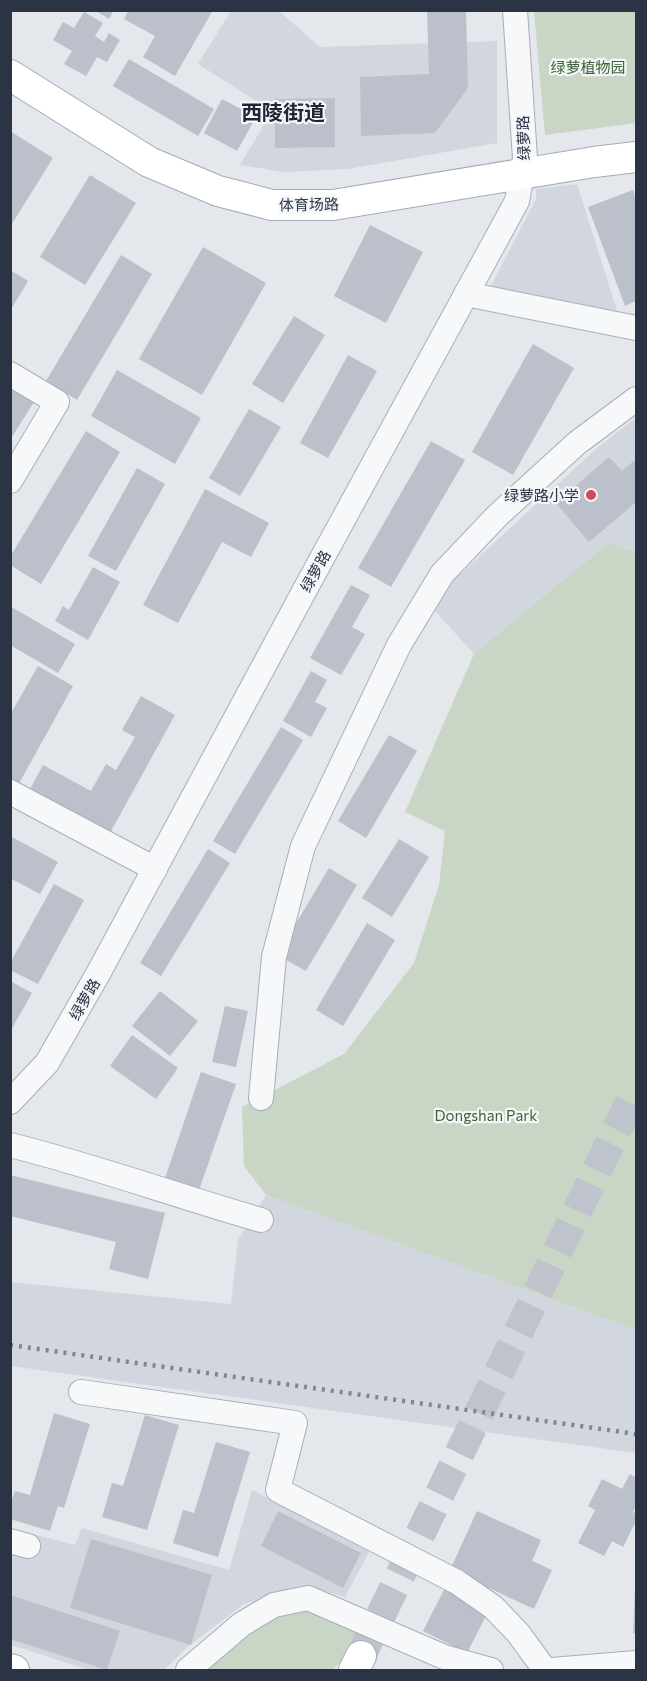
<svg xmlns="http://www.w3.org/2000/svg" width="647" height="1681" font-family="Commissioner,'Noto Sans SC',sans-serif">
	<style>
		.built { fill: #d2d6de }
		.green { fill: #c9d6c5 }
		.building { fill: #bbc0ca }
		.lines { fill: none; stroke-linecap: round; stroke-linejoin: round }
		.major-tunnel { stroke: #bfc3cb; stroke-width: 30; stroke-dasharray: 30 15; stroke-linecap: butt }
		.minor-casing { stroke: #a9aeb7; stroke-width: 26 }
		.major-casing { stroke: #a3abb8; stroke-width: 32 }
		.minor { stroke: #f7f8fa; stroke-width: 24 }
		.major { stroke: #fff; stroke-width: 30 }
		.rail { stroke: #7d8696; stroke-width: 4.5; stroke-dasharray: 3 6; stroke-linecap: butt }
		.poi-dot { fill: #d1495b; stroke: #f4f6f9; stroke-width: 2 }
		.labels { text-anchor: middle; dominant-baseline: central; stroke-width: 4.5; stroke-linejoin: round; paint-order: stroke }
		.park-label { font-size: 15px; fill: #3f6138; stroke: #f4f6f9 }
		.street-label { font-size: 15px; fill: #2b3445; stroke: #f4f6f9 }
		.poi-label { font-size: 15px; fill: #2b3445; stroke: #f4f6f9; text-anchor: end }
		.district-label { font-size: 21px; font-weight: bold; fill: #1d2536; stroke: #f4f6f9 }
	</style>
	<rect width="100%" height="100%" fill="#e4e7ec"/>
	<g class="built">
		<path d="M231 11H279L320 47 497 41V143L348 169 284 172 240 165 272 111 198 64Z"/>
		<path d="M577 184 619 317 491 286 536 199V189Z"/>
		<path d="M636 418V552L608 543 474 654 434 610 454 580 598 447Z"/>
		<path d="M266 1195 636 1330V1453L11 1366V1282L231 1304 238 1240Z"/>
		<path d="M252 1490 369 1552 345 1597 308 1586 244 1604 186 1648 164 1670H89L11 1645 10 1528 75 1545 82 1528 229 1570Z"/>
	</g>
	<g class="green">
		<path d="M534 11H636V123L545 135Z"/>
		<path d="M608 543 636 552V1330L266 1195 244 1166 242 1107 344 1054 414 963 439 885 445 831 405 812 474 654Z"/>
		<path d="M308 1610 361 1631 353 1651 332 1670H205L266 1619 286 1613Z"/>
	</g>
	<g class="building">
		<path d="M94 10H114L109 19Z"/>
		<path d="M129 10H213L175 76 143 57 155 36 124 19Z"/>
		<path d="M427 10H466L468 88 435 133 361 136 360 77 429 74Z"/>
		<path d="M84 12 103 23 95 36 104 42 109 33 120 40 107 62 97 57 86 76 64 64 72 51 53 40 63 22 74 28Z"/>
		<path d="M129 59 214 109 198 136 113 86Z"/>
		<path d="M335 98V147L275 148V99Z"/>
		<path d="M222 99 256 117 237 151 204 133Z"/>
		<path d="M10 131 53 158 10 227Z"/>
		<path d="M90 175 136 203 85 285 40 257Z"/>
		<path d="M633 190 636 199V301L625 306 588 207Z"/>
		<path d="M370 225 423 252 386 323 334 296Z"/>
		<path d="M203 247 266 283 202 395 139 359Z"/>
		<path d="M121 255 152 274 77 400 46 381Z"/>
		<path d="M10 270 28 281 10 311Z"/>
		<path d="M294 316 325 335 283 403 252 384Z"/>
		<path d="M533 344 574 368 513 475 472 452Z"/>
		<path d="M348 355 377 371 328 458 300 443Z"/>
		<path d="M117 370 201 418 175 464 91 416Z"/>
		<path d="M10 388 34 402 10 440Z"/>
		<path d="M249 409 281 427 240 496 209 478Z"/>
		<path d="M86 431 120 452 41 584 10 565V557Z"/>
		<path d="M431 441 465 460 391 587 358 568Z"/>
		<path d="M609 457 622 471 636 459V502L589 542 556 503Z"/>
		<path d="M137 468 165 484 116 571 88 556Z"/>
		<path d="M205 489 269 523 251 557 222 542 178 623 143 605Z"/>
		<path d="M93 567 120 582 88 640 55 621 63 606 69 610Z"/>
		<path d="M351 585 370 595 352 627 365 634 341 675 310 658Z"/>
		<path d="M10 606 75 644 58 673 10 645Z"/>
		<path d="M38 666 73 686 17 787 10 783V715Z"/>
		<path d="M311 671 327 680 315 702 327 708 311 737 283 721Z"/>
		<path d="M141 696 175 715 110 833 30 789 43 765 91 791 106 764 116 770 135 737 122 730Z"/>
		<path d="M281 727 303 740 235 854 213 841Z"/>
		<path d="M389 735 417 751 366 838 338 821Z"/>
		<path d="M10 836 58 862 40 894 10 878Z"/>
		<path d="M399 839 429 857 392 917 362 898Z"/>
		<path d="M208 849 230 863 161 976 140 963Z"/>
		<path d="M329 868 357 885 306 971 277 955Z"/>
		<path d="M54 884 84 900 38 984 10 970V963Z"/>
		<path d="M367 923 395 940 343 1026 316 1010Z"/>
		<path d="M10 981 32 993 10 1032Z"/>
		<path d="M160 991 198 1021 170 1056 132 1026Z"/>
		<path d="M225 1006 248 1011 236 1067 212 1062Z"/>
		<path d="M132 1035 178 1068 156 1099 110 1066Z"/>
		<path d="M201 1072 236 1084 199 1190 165 1178Z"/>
		<path d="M10 1175 165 1213 148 1279 109 1269 116 1242 10 1216Z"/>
		<path d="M54 1413 90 1424 64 1508 58 1506 50 1531 10 1519V1505L15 1491 30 1495Z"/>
		<path d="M145 1415 179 1425 147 1530 102 1517 112 1483 123 1486Z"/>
		<path d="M216 1442 250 1452 218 1557 173 1543 183 1510 194 1513Z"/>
		<path d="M630 1474 636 1478V1506L633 1512 636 1514V1521L623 1547 612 1541 604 1556 578 1543 595 1510 588 1506 602 1479 622 1489Z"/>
		<path d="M278 1511 361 1553 343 1588 261 1546Z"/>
		<path d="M477 1511 541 1540 532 1561 552 1570 534 1609 450 1570Z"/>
		<path d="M91 1539 212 1575 191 1645 70 1608Z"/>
		<path d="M446 1586 490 1608 467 1653 423 1631Z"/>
		<path d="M635 1590H636V1633H633Z"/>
		<path d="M10 1595 120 1631 107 1670 10 1639Z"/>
	</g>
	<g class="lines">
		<path class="major-tunnel" d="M361 1656 636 1090"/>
		<g class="minor-casing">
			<g id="minor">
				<path d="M466 294 636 328"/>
				<path d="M10 374 57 402 10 481"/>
				<path d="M10 792 155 869"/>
				<path d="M261 1098 274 957 303 846 399 645 442 574 498 515 577 443 636 399"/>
				<path d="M10 1102 47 1063 99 972 308 584 517 201 525 158 515 10"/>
				<path d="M10 1145C95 1166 177 1196 261 1220"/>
				<path d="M81 1392 295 1423 278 1490 457 1582 493 1607 518 1633 545 1670"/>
				<path d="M10 1541 28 1546"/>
				<path d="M188 1670 242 1624 274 1605 308 1598 444 1657 491 1670"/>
				<path d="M552 1670 636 1663"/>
			</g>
		</g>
		<g class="major-casing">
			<g id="major">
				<path d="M10 75 149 162 218 191 272 205H333L594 162 636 157"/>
				<path d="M10 1669 14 1670"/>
				<path d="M354 1670 361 1656"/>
			</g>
		</g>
		<use href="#minor" class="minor"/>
		<use href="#major" class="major"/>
		<path class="rail" d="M10 1345 636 1434"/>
	</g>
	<circle class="poi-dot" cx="591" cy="495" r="6"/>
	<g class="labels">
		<g class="park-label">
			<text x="588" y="67">绿萝植物园</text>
			<text x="486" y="1115">Dongshan Park</text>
		</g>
		<g class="street-label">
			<text transform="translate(523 138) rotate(-92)">绿萝路</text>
			<text transform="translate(309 204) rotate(-1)">体育场路</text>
			<text transform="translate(315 571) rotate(-61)">绿萝路</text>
			<text transform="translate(84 999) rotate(-60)">绿萝路</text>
		</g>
		<g class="poi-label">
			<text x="579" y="495">绿萝路小学</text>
		</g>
		<g class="district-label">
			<text x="283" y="111">西陵街道</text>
		</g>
	</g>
	<rect width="647" height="1681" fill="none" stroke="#2b3445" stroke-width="24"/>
</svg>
